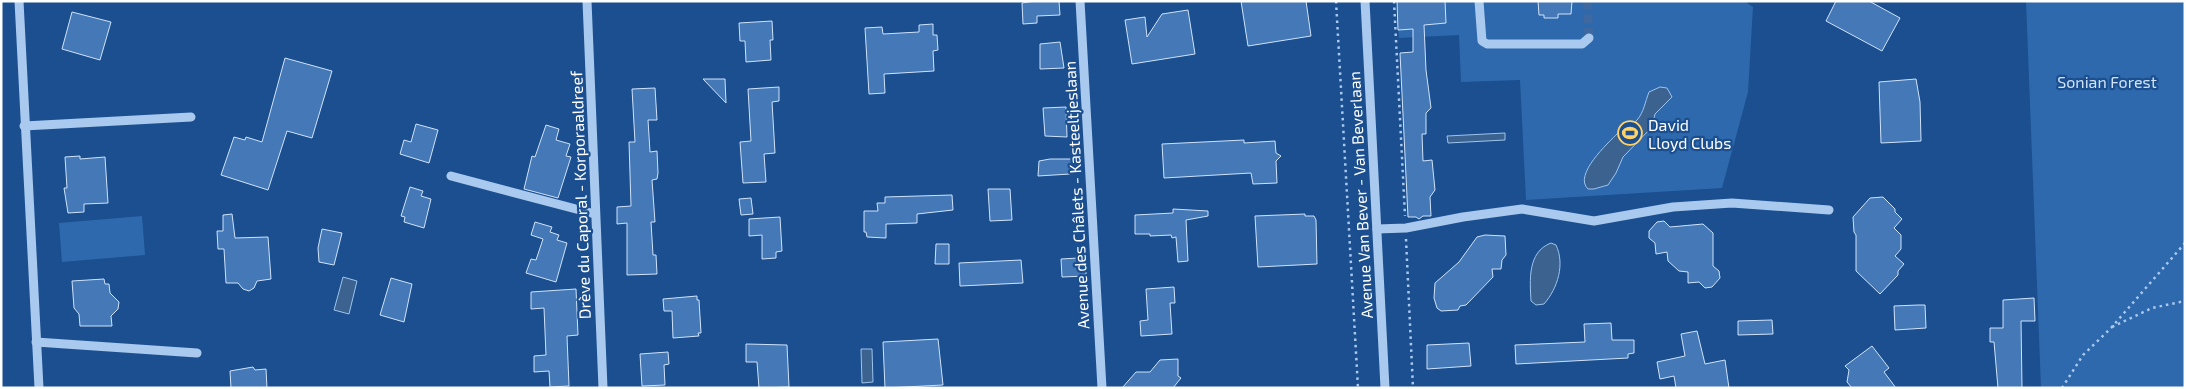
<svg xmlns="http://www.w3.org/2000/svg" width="2186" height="389" font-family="'Exo 2',sans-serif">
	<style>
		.green { fill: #2e69ad }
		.water { fill: #3c6290; stroke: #9cc4f0 }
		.building { fill: #4478b7; stroke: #cfe3fa }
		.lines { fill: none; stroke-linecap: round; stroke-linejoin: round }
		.minor-tunnel { stroke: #3d69a0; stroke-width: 9; stroke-dasharray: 9 4.5; stroke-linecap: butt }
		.path { stroke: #a9c9ee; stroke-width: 2.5; stroke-dasharray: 2.5 4; stroke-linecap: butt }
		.minor { stroke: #a9c9ee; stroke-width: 9 }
		.labels { text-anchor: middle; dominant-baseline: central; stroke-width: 4.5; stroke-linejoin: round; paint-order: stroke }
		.park-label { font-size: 16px; fill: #cfe3fa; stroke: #1b4f8f }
		.poi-label { font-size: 16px; fill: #fff; stroke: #1b4f8f; text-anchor: start }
		.street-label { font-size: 16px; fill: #fff; stroke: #1b4f8f }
	</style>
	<rect width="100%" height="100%" fill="#1b4f8f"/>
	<g class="green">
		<path d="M1397 1H1744L1753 7 1748 92 1722 188 1526 200 1520 80 1461 82 1459 35 1399 38Z"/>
		<path d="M2026 1H2185V388H2041Z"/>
		<path d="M142 216 145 255 62 262 59 223Z"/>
	</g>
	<g class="water">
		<path d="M1660 87 1667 88 1672 97 1655 114 1652 127 1623 157 1616 173 1608 185 1594 189H1588C1573 175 1608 143 1618 133 1624 128 1632 127 1637 120 1644 112 1645 102 1649 92Z"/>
		<path d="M1505 133V140L1448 143 1447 136Z"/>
		<path d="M1551 243 1556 245C1565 264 1558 288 1544 304L1536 305 1531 301C1530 281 1527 252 1551 243Z"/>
		<path d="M343 277 357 281 349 314 334 310Z"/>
		<path d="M861 349H872L873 382 862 383Z"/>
	</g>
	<g class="building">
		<path d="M1035 1H1059L1060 15 1037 16V23L1023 24 1022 3Z"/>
		<path d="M1241 1H1306L1311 36 1248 46Z"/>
		<path d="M1397 1H1445L1446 23 1424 25 1426 70 1431 108 1426 113V134H1422L1423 161 1432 160 1435 190 1430 197 1431 216H1423L1419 219 1416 217H1408L1400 53 1413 52V29L1398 30Z"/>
		<path d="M1538 1H1572L1571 14H1558V18H1544V15H1539Z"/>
		<path d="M1836 1H1869L1900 18 1882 51 1826 21Z"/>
		<path d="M1188 10 1195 54 1132 64 1125 20 1145 17 1147 37 1162 14Z"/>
		<path d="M72 12 111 22 100 60 62 49Z"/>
		<path d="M772 21 773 40H770L771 60 746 62 745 41H740L739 23Z"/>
		<path d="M933 24V35H937L938 50 933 51 934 71 884 74 885 93 869 94 865 28 882 27 883 34 919 32V25Z"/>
		<path d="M1060 42 1064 68 1040 69V44Z"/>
		<path d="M285 58 332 71 312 138 287 131 268 190 221 175 234 137 245 140 246 137 262 142Z"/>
		<path d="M703 79H725L726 103Z"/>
		<path d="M1916 79 1920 102 1921 141 1881 143 1879 82Z"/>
		<path d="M779 87V101L772 102 775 153 764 154 766 182 743 183 740 142 751 141 748 89Z"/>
		<path d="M655 88 657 120H648L650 152 657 151 658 173 657 179 652 180 655 222H651L653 255H656L657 274 627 275V223L617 224V207L631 206 629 142H635L632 89Z"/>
		<path d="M1066 107 1067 137 1045 136 1043 108Z"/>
		<path d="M416 124 438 130 429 163 400 154 404 140 411 142Z"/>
		<path d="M546 125 559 129 556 140 570 144 566 156 571 157 558 198 524 189 532 156 535 157Z"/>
		<path d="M1244 140V143L1275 141 1276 153 1281 156 1276 161 1277 183 1253 184 1251 173 1164 178 1162 144Z"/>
		<path d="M80 156V159L105 157 108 203 84 204V212L68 213 64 188H67L65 157Z"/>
		<path d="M1050 159H1077L1070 168V174L1038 176 1039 161Z"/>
		<path d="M410 187 423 191 421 196 431 199 424 228 404 222 405 217 401 216Z"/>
		<path d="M988 189H1010L1012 220 990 221Z"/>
		<path d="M952 195 953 210 917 214V223L886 224V238L867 237 866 232H864V211H878L877 203H885V197Z"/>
		<path d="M1883 197 1895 209V212L1902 219 1894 228 1901 235V249L1895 256 1904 264 1898 271V275L1880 294 1856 271V235L1854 232 1853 217 1870 198Z"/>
		<path d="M751 198 753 214 741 215 739 199Z"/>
		<path d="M1173 209 1208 211V216L1186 220 1188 261 1178 262 1176 237 1172 238 1171 235 1150 236V234H1135V215L1173 213Z"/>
		<path d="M232 214 235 238 268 237 271 279 257 281 254 288 249 291 243 289 238 283H226L224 249H218L217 231H223V215Z"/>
		<path d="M1305 214V216H1314L1316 220 1317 264 1258 267 1255 216Z"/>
		<path d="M780 217 782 251 776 252V258L762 259V235L749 236V219Z"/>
		<path d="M1664 221 1670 227 1703 224 1713 233V266L1719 271 1720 278 1712 287 1705 288 1699 282 1688 283V272L1679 271 1668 261 1667 252 1656 254 1655 243 1649 238V231L1657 222Z"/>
		<path d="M535 222 552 227 550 232 559 235 557 240 567 243 556 282 526 273 531 259 536 260 543 239 531 235Z"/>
		<path d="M322 229 342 233 334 265 319 262 318 248Z"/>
		<path d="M1485 235 1505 236 1506 255 1502 260 1501 269H1492L1493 277 1466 305 1460 306 1458 310 1441 311 1437 308 1434 298 1435 283 1459 262 1477 237Z"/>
		<path d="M936 244H949V264H935Z"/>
		<path d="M1078 258 1086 259V276L1062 277 1061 259Z"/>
		<path d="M1021 260 1023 283 960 286 959 263Z"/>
		<path d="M391 278 412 284 404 322 380 315Z"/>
		<path d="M104 279 105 284H109L110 293 119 302 118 309 111 316 112 326H80L79 314 74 308 72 281Z"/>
		<path d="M1174 287 1175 303H1170L1172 334 1141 336 1140 321 1148 320 1146 289Z"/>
		<path d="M576 289 578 335 567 336 569 386 550 387 549 371 534 372V356L546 355 544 308 531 309V292Z"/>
		<path d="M697 296V300H699L701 333H698L699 336 673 338 672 311H664L663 299Z"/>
		<path d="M2034 298 2035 321H2021L2022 388H1998L1994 342H1990V328H2003V300Z"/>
		<path d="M1918 305H1925L1926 328 1895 330 1894 306Z"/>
		<path d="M1772 320 1773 334 1738 335V321Z"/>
		<path d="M1611 323 1612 340H1634V353L1628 354V358L1516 364 1515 345 1585 342 1584 324Z"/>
		<path d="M1697 331 1705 364 1725 360 1729 388H1676L1674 376 1660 379 1657 362 1685 356 1681 334Z"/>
		<path d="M938 339 943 385 885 388 883 342Z"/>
		<path d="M1469 343 1471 366 1427 369V345Z"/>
		<path d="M746 344 787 345 789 387 759 388 757 362H746Z"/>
		<path d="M1872 346 1889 368 1884 372 1896 388H1852L1847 382 1849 370 1845 366Z"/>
		<path d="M668 352 669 364 664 365 665 385 642 386 640 354Z"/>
		<path d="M1178 359V376L1181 378 1173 388H1122L1136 372H1150L1160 360Z"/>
		<path d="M253 367 255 370 266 369 267 388H231L230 371Z"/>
	</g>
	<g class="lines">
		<path class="minor-tunnel" d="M1587 1 1589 38"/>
		<g class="path">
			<path d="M1336 1 1358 388"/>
			<path d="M1394 1 1405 216"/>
			<path d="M1406 239 1413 388"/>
			<path d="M2112 327 2152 308 2185 301"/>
			<path d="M2062 388 2083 355 2111 328 2185 243"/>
		</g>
		<g class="minor">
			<path d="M19 1 39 388"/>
			<path d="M587 1 603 388"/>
			<path d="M1080 1 1102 388"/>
			<path d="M1365 1 1385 388"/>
			<path d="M1479 1 1482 41 1487 44H1582L1589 38"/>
			<path d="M24 126 191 117"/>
			<path d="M451 176 595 214"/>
			<path d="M1377 229 1406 228 1463 217 1522 209 1594 221 1673 207 1732 203 1829 210"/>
			<path d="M36 342 197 353"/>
		</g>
	</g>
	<defs>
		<g id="stadium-ring" transform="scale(1.25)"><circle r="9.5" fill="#1b4f8f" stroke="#ffd166" stroke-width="1.5"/><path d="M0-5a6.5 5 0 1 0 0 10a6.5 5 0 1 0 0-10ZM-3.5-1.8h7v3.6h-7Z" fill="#ffd166"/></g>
	</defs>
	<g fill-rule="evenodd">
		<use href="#stadium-ring" x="1630" y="133"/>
	</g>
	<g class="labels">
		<g class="park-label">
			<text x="2107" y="81">Sonian Forest</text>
		</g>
		<g class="poi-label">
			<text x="1648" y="124">David<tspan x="1648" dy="18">Lloyd Clubs</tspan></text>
		</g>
		<g class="street-label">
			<text transform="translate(580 195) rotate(-92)">Drève du Caporal - Korporaaldreef</text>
			<text transform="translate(1076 195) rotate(-93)">Avenue des Châlets - Kasteeltjeslaan</text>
			<text transform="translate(1360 195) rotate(-93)">Avenue Van Bever - Van Beverlaan</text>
		</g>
	</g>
	<rect width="2186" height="389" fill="none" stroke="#ffffff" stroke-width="5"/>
</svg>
